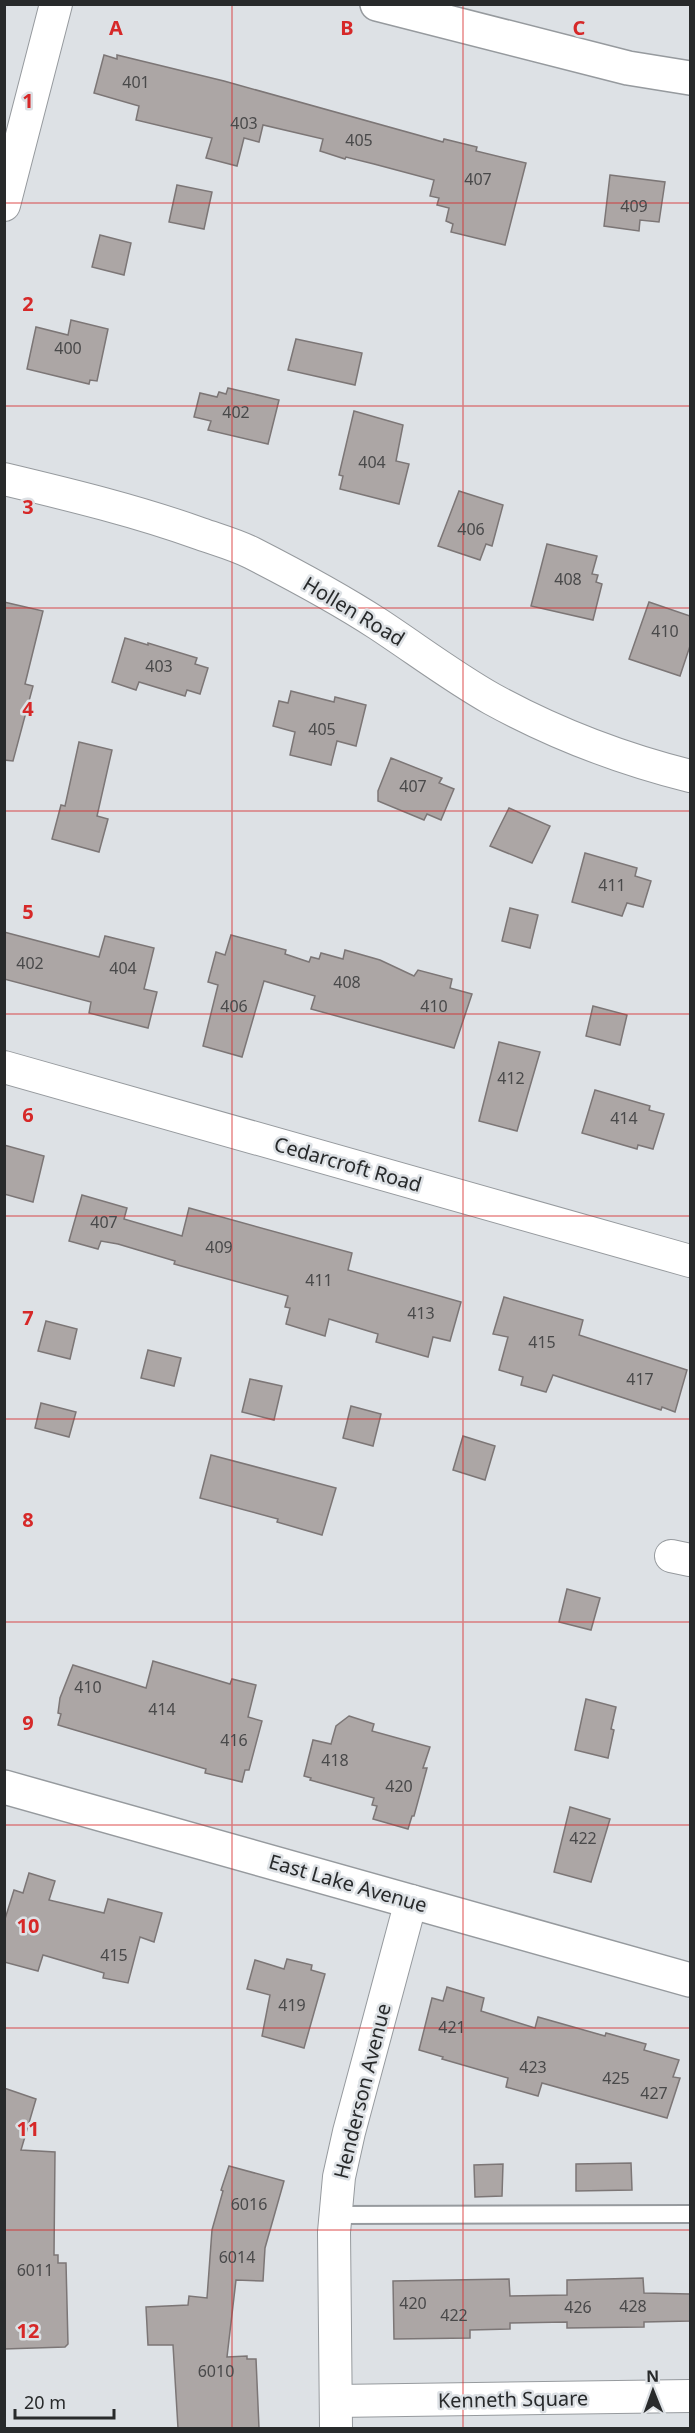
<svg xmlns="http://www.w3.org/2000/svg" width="695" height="2433" font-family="'Noto Sans',sans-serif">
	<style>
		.building { fill: #aca6a5; stroke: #7c7676; stroke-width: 1.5 }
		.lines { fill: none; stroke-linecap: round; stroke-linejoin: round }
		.lane-casing { stroke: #969a9e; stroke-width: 20 }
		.street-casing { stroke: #969a9e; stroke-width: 34 }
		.secondary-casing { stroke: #969a9e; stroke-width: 36 }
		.lane { stroke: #fff; stroke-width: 16 }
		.street { stroke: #fff; stroke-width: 32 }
		.secondary { stroke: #fff; stroke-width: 33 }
		.grid { fill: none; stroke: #d62828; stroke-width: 1.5; stroke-opacity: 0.55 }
		.labels { text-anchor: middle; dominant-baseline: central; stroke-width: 5; stroke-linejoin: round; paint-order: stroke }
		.number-label { font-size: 16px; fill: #49494a }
		.street-label { font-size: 20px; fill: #282a2b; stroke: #dde1e5 }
		.grid-label { font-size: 20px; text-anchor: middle; font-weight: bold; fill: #d62828; stroke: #dde1e5; stroke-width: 5; stroke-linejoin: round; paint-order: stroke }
	</style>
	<rect width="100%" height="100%" fill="#dde1e5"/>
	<g class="building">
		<path d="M104 55 117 59V55L224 81 443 142 444 139 477 147 476 151 526 163 505 245 451 232 453 224 446 221 449 208 437 205 439 198 430 196 434 180 374 164 346 157 345 159 320 151 323 139 263 125 259 142 244 138 237 166 206 158 212 138 136 120 139 106 94 93Z"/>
		<path d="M610 175 665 182 659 222 640 220 639 231 604 226Z"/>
		<path d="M177 185 212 192 204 229 169 222Z"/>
		<path d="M100 235 131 243 124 275 92 267Z"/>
		<path d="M71 320 108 329 97 381 90 380 89 384 27 369 36 327 68 335Z"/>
		<path d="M296 339 362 353 355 385 288 370Z"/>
		<path d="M228 388 279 400 268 444 208 430 211 421 194 417 200 393 217 397 219 392 226 394Z"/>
		<path d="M354 411 403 425 396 461 409 464 399 504 340 489 343 476 339 475Z"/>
		<path d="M459 491 503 505 492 546 486 544 480 560 438 546Z"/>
		<path d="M547 544 597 556 592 574 598 575 596 582 602 584 593 620 531 606Z"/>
		<path d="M4 602 43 611 25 684 33 686 13 761 4 760Z"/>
		<path d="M649 602 690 616V646L680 676 629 659Z"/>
		<path d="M125 638 148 645V643L197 658 195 664 208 668 200 694 187 690 185 696 139 682 136 690 112 682Z"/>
		<path d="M291 691 334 702 335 697 366 705 356 746 337 741 331 765 290 755 295 732 273 726 279 701 288 703Z"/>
		<path d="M79 742 112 750 97 816 108 819 99 852 52 839 61 805 65 806Z"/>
		<path d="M391 758 442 778 439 783 454 789 441 820 427 814 424 820 378 801V791Z"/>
		<path d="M509 808 550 826 532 863 490 846Z"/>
		<path d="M585 853 637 868 635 876 651 881 643 907 627 903 622 916 572 902Z"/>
		<path d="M510 908 538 915 530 948 502 941Z"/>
		<path d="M4 932 99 957 105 936 154 948 144 989 157 992 148 1028 89 1013 91 1002 4 979Z"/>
		<path d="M231 935 286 950 285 954 309 962 311 957 319 959 321 953 343 959 345 950 380 960 414 976 418 970 452 979 450 988 472 994 454 1048 311 1009 315 996 264 981 242 1057 203 1046 218 985 208 982 216 952 225 955Z"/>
		<path d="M593 1006 627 1015 620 1045 586 1036Z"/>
		<path d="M499 1042 540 1052 517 1131 479 1121Z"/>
		<path d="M595 1090 650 1106 649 1110 664 1114 653 1149 638 1145 637 1149 582 1133Z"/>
		<path d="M4 1145 44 1156 33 1202 4 1194Z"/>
		<path d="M82 1195 127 1208 124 1219 182 1236 189 1208 352 1253 348 1270 461 1302 450 1341 433 1337 428 1357 376 1342 378 1334 329 1319 325 1336 286 1324 290 1308 285 1307 288 1296 174 1264 175 1261 118 1244 101 1241 98 1249 69 1241Z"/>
		<path d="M504 1297 583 1320 579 1335 687 1370 675 1412 662 1407 661 1410 553 1375 546 1392 521 1385 523 1377 499 1370 508 1337 493 1334Z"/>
		<path d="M46 1321 77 1329 70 1359 38 1351Z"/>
		<path d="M148 1350 181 1358 174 1386 141 1378Z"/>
		<path d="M250 1379 282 1386 274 1420 242 1412Z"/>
		<path d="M41 1403 76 1412 69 1437 35 1428Z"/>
		<path d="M351 1406 381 1414 373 1446 343 1438Z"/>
		<path d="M463 1436 495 1446 485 1480 453 1470Z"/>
		<path d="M211 1455 336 1488 322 1535 277 1522 278 1519 200 1498Z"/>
		<path d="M567 1589 600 1598 591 1630 559 1622Z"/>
		<path d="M153 1661 230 1684 232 1679 256 1685 248 1717 262 1721 249 1770H245L242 1782 205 1773 206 1769 58 1725 61 1714 58 1713 60 1698 73 1665 146 1688Z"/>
		<path d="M586 1699 616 1707 611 1729 614 1730 608 1758 575 1750Z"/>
		<path d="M349 1716 374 1724 372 1731 430 1747 423 1768H427L414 1816H412L408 1829 373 1819 377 1806 372 1805 374 1798 310 1780 311 1778 304 1776 313 1740 331 1744 336 1726Z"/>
		<path d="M570 1807 610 1819 591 1882 554 1872Z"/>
		<path d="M29 1873 55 1881 49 1900 104 1913 108 1899 162 1913 154 1942 140 1937 128 1983 103 1978 104 1973 43 1955 38 1971 4 1962V1922L14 1890 23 1893Z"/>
		<path d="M287 1959 312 1965 311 1970 325 1974 304 2048 262 2036 270 1995 247 1989 255 1960 284 1969Z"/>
		<path d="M447 1987 484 1998 481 2011 535 2028 538 2017 605 2036 606 2033 646 2044 644 2050 679 2060 673 2077 680 2078 667 2118 542 2083 538 2096 506 2087 508 2078 442 2059 443 2057 419 2050 432 1998 443 2001Z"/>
		<path d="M4 2088 36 2099 21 2150 55 2152 54 2255H58V2263H66L68 2344 65 2347 4 2349Z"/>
		<path d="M631 2163 632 2190 576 2191V2164Z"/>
		<path d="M503 2164 502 2196 475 2197 474 2165Z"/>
		<path d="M229 2166 284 2181 265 2248 263 2281 236 2280 227 2357 247 2356V2359H256L259 2428H178L173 2345H148L146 2307 188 2305 189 2296 207 2298 212 2230 223 2191 221 2190Z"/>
		<path d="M643 2278 644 2293 690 2294V2321L644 2322V2327L567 2328V2322L510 2323V2329L470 2330V2338L394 2339 393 2281 509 2279 510 2296 567 2295V2280Z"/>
	</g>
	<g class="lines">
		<g class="lane-casing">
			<path id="lane" d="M336 2215 690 2214"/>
		</g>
		<g class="street-casing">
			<g id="street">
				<path d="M4 205 56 4"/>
				<path d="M4 479C71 495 137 511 201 534 218 540 236 545 252 553 295 575 338 598 378 624 416 649 453 677 492 699 554 733 622 759 690 776"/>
				<path d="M4 1067 690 1261"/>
				<path d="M671 1556 690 1560"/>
				<path d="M336 2401 690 2396"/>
				<path d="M336 2428 334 2232 339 2177 349 2132 411 1901"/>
			</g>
		</g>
		<g class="secondary-casing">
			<g id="secondary">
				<path d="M377 4 628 68 690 78"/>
				<path d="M4 1787 690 1980"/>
			</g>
		</g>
		<use href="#lane" class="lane"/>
		<use href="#street" class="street"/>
		<use href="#secondary" class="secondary"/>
	</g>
	<path class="grid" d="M232 4V2428M463 4V2428M4 203H690M4 406H690M4 608H690M4 811H690M4 1014H690M4 1216H690M4 1419H690M4 1622H690M4 1825H690M4 2028H690M4 2230H690"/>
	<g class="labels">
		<g class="number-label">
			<text x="136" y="82">401</text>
			<text x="244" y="123">403</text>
			<text x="359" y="140">405</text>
			<text x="478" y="179">407</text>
			<text x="634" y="206">409</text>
			<text x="68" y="348">400</text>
			<text x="236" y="412">402</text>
			<text x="372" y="462">404</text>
			<text x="471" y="529">406</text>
			<text x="568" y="579">408</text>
			<text x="665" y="631">410</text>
			<text x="159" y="666">403</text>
			<text x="322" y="729">405</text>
			<text x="413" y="786">407</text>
			<text x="612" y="885">411</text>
			<text x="30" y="963">402</text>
			<text x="123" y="968">404</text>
			<text x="347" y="982">408</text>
			<text x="234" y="1006">406</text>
			<text x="434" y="1006">410</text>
			<text x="511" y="1078">412</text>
			<text x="624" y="1118">414</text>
			<text x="104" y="1222">407</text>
			<text x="219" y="1247">409</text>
			<text x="319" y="1280">411</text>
			<text x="421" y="1313">413</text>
			<text x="542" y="1342">415</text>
			<text x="640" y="1379">417</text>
			<text x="88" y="1687">410</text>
			<text x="162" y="1709">414</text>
			<text x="234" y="1740">416</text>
			<text x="335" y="1760">418</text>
			<text x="399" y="1786">420</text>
			<text x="583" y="1838">422</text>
			<text x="114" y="1955">415</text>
			<text x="292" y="2005">419</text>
			<text x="452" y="2027">421</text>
			<text x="533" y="2067">423</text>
			<text x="616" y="2078">425</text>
			<text x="654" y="2093">427</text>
			<text x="249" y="2204">6016</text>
			<text x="237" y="2257">6014</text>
			<text x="35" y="2270">6011</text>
			<text x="413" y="2303">420</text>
			<text x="633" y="2306">428</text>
			<text x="578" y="2307">426</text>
			<text x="454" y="2315">422</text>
			<text x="216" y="2371">6010</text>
		</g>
		<g class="street-label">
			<text transform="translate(354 611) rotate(31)">Hollen Road</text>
			<text transform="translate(348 1164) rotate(16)">Cedarcroft Road</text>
			<text transform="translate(348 1883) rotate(16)">East Lake Avenue</text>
			<text transform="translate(362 2091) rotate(-76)">Henderson Avenue</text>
			<text transform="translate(513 2399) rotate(-1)">Kenneth Square</text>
		</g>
	</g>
	<g class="grid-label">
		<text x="116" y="35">A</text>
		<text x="347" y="35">B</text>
		<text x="579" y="35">C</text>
		<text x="28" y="108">1</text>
		<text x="28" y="311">2</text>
		<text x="28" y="514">3</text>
		<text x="28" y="716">4</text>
		<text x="28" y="919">5</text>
		<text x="28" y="1122">6</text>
		<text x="28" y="1325">7</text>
		<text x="28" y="1527">8</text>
		<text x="28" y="1730">9</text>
		<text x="28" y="1933">10</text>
		<text x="28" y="2136">11</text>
		<text x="28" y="2338">12</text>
	</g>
	<rect width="695" height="2433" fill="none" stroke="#282a2b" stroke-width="12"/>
	<g transform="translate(653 2391) rotate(359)" stroke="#dde1e5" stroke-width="4.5" paint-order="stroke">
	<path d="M0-4.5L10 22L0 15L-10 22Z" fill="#282a2b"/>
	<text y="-9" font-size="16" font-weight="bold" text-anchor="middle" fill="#282a2b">N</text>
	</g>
	<path d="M15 2409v9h99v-9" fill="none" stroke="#282a2b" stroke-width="3"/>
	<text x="24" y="2409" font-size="18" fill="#282a2b" stroke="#dde1e5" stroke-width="4.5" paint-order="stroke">20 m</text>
</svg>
